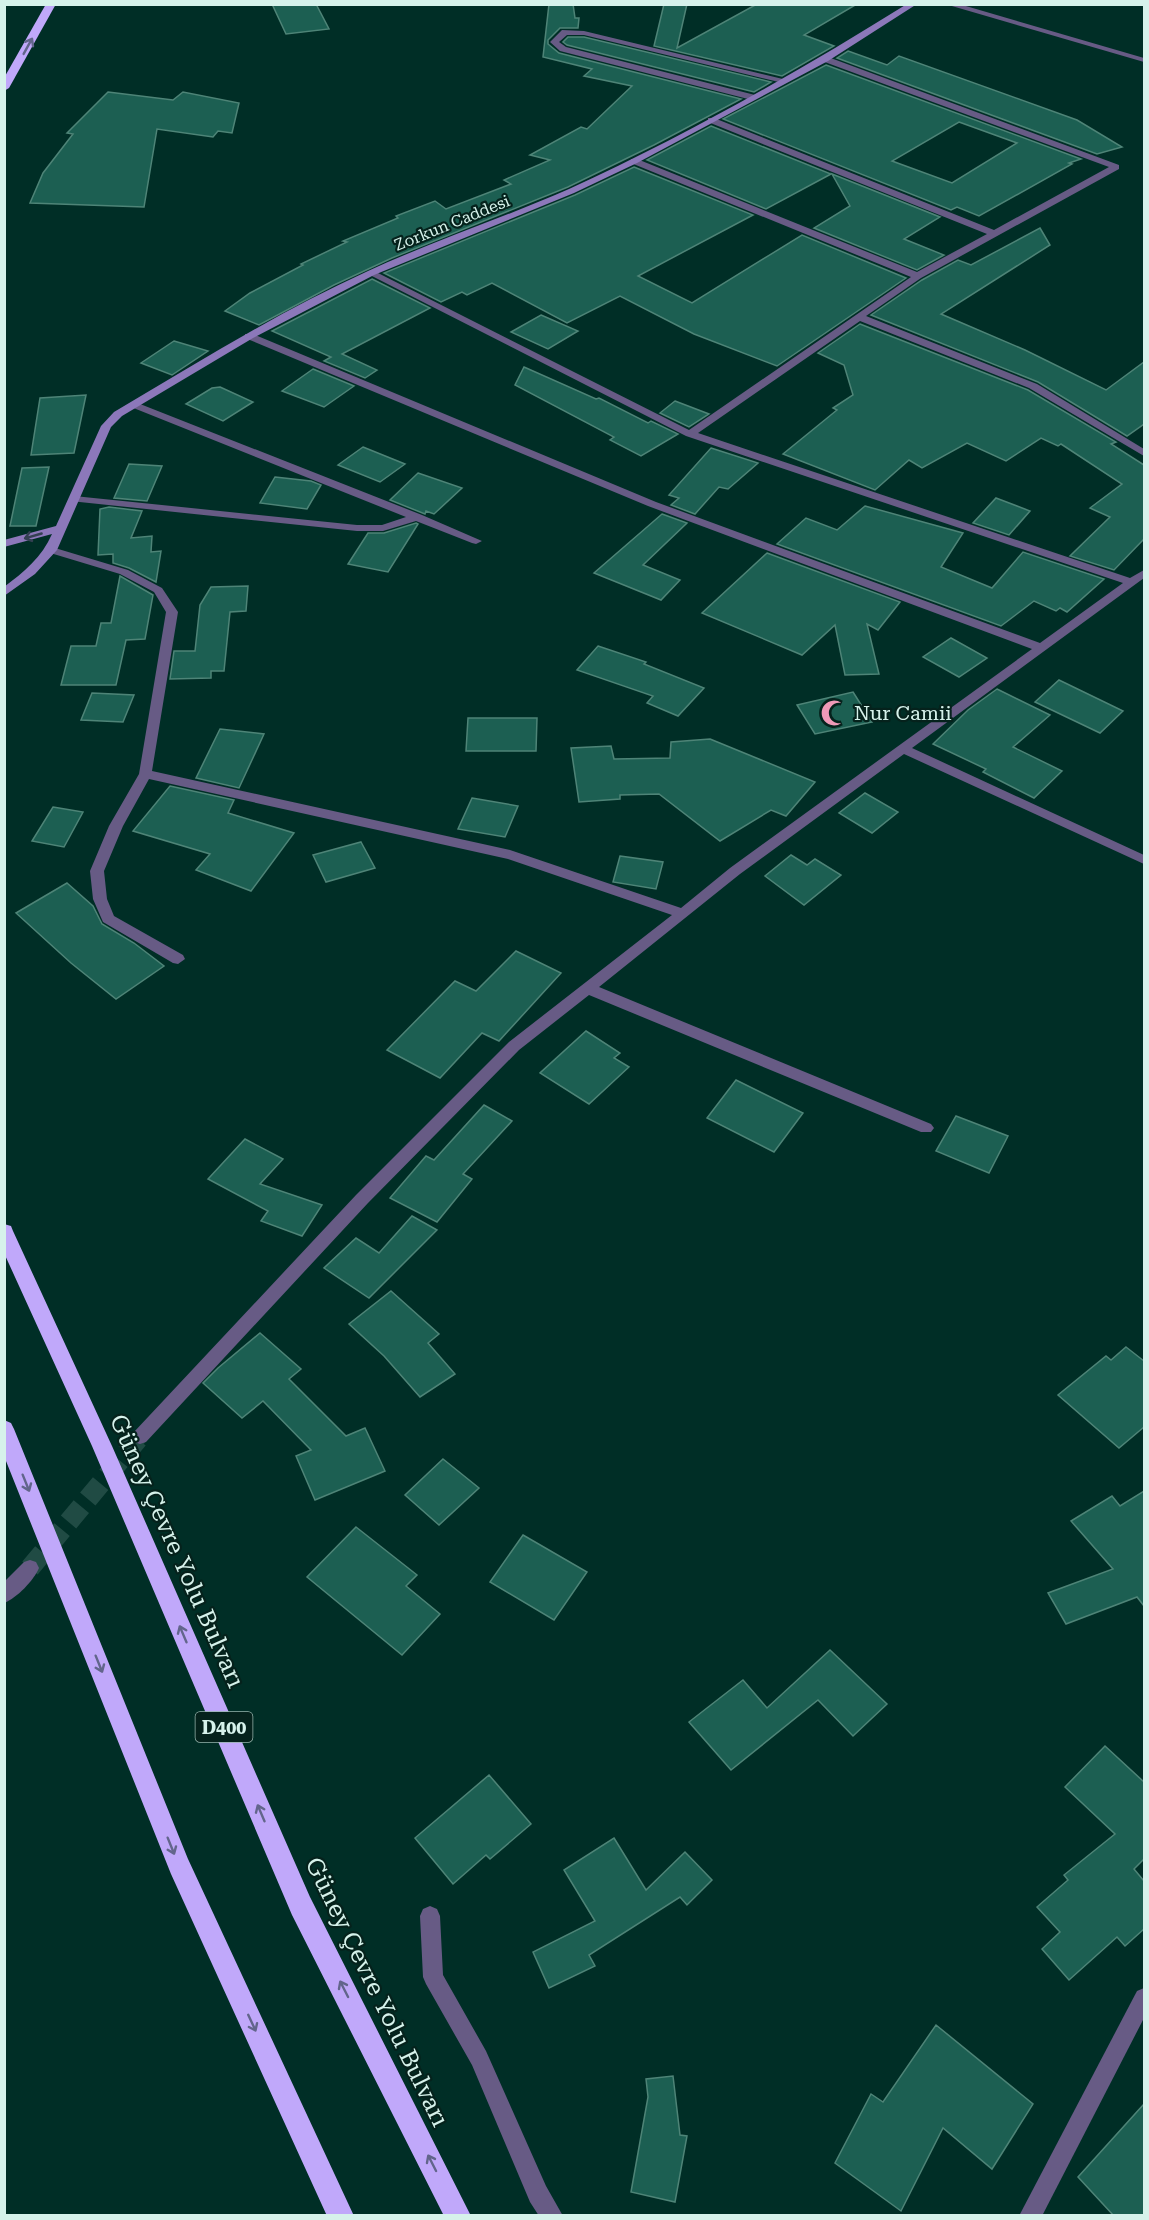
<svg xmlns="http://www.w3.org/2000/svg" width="1149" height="2220" font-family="'Roboto Serif',serif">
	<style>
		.building { fill: #1c5f52; stroke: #4e8477; stroke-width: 1.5; fill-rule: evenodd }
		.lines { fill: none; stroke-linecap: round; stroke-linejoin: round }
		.street-tunnel-far1 { stroke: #204b44; stroke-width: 15; stroke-dasharray: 15 8; stroke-linecap: butt }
		.street-tunnel { stroke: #204b44; stroke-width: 20; stroke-dasharray: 20 10; stroke-linecap: butt }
		.street { fill: #675b85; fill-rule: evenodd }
		.secondary { fill: #8c78ba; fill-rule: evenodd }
		.highway { fill: #c0a8fa; fill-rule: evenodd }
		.oneway { stroke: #62658b }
		.oneway2 { stroke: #344053 }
		.labels { text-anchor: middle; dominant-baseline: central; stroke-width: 4.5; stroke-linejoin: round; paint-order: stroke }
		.far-street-label { font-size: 16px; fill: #d6f2eb; stroke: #05221c }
		.shield { fill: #05221c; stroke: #97b4ad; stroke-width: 1.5 }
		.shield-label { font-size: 18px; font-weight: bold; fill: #d6f2eb }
		.poi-label { font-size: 20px; fill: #d6f2eb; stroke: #05221c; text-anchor: start }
		.near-street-label { font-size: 24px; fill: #d6f2eb; stroke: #05221c }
	</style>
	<rect width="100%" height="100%" fill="#002e26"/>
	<g class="building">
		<path d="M272 4H316L329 29 286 34Z"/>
		<path d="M549 4H573L575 18H579L578 28H560L548 40V44L559 53 741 99 654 145 568 187 392 258 334 285 259 325 225 311 250 293 303 265 301 264 347 242 343 241 398 218 396 216 435 201 446 209 511 184 504 180 550 160 530 155 581 127 587 129 632 86 584 76 592 69 543 57Z"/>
		<path d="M664 4H687L677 48 757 4H857L804 35 834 46 782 76 654 46Z"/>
		<path d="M568 37H584L771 82 754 92 567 45 563 42Z"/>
		<path d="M848 51 887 65 899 56 1077 120 1122 147 1097 154 837 58Z"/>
		<path d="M826 65 1081 159 1069 163 1072 164 979 216 957 207 951 210 723 119ZM959 122 1017 143 952 183 892 161Z"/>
		<path d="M108 92 173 100 183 92 239 103 232 133 218 131 213 137 157 129 144 207 30 203 43 173 73 134 67 133Z"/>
		<path d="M711 126 831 174 766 209 647 160Z"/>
		<path d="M634 167 753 215 638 276 692 303 802 235 906 278 777 366 694 334 620 296 567 323 492 283 467 295 462 292 441 302 384 273 575 195Z"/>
		<path d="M832 174 940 217 904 239 944 255 917 270 814 228 850 206Z"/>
		<path d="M1040 228 1050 245 941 314 1025 350 1106 390 1144 362V424L1127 436 1038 382 871 315 922 280 958 260 971 265Z"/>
		<path d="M372 279 430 308 342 354 377 370 365 378 324 361 331 357 272 331Z"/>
		<path d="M541 315 578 331 548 349 511 332Z"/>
		<path d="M860 324 1028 390 1116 442 1111 444 1144 465V539L1114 570 1070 556 1110 517 1090 508 1122 484 1061 444 1058 446 1041 438 1006 461 967 443 922 468 909 460 875 490 783 454 837 410 833 408 853 395 844 365 818 353Z"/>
		<path d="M174 341 208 351 172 375 141 363Z"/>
		<path d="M524 367 596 399 599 398 648 423 651 421 678 434 641 456 610 440 614 437 515 385Z"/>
		<path d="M313 369 354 386 324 407 282 391Z"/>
		<path d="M220 387 253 402 223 421 186 404 212 388Z"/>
		<path d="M86 395 74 453 31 455 40 398Z"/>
		<path d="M675 401 709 414 689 427 660 413Z"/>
		<path d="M363 447 405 464 380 482 338 465Z"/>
		<path d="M711 448 758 463 728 489 719 487 695 514 671 505 679 498 669 495Z"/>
		<path d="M129 464 162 466 147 501 114 498Z"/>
		<path d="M49 467 36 526H10L22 468Z"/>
		<path d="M418 473 462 488 434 514 426 511 425 514 390 500Z"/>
		<path d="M275 477 311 481 321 485 307 509 260 503Z"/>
		<path d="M996 498 1030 511 1009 535 973 523Z"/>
		<path d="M865 506 963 533 941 567 992 588 1023 552 1104 579 1067 612 1060 608 1056 611 1034 601 1001 626 777 544 806 518 837 530Z"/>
		<path d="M109 507 142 511 131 538 152 536 151 552 161 551 156 582 129 568 113 563V554L98 555 100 509Z"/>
		<path d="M662 514 687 523 643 565 680 580 661 600 594 573Z"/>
		<path d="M416 523 418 524 388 572 348 564 368 533H384Z"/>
		<path d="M767 553 900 602 878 630 867 624 879 674 845 675 835 625 802 655 702 613Z"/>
		<path d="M120 576 153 595 145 639 126 640 116 685H61L71 646H96L101 623H111Z"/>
		<path d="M248 586 246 611 230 612 224 671H211V678L170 679 174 651H195L200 605 211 587Z"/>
		<path d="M951 638 987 658 959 677 923 657Z"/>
		<path d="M598 646 646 662 644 664 704 688 678 716 647 703 653 696 577 670Z"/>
		<path d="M1059 680 1123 711 1100 733 1035 702Z"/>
		<path d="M997 689 1050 715 1013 747 1062 771 1034 798 983 772 986 769 933 744 968 710Z"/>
		<path d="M853 692 872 722 815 734 797 705Z"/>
		<path d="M92 693 134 695 123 722 81 720Z"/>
		<path d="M468 718H537L536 751H466Z"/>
		<path d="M220 729 264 734 239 788 196 778Z"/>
		<path d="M710 739 815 782 786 816 771 810 720 841 659 794 620 795V799L579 802 571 748 611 746 614 759 670 758 671 742Z"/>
		<path d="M170 786 234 800 228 813 294 833 251 891 196 870 210 854 133 831Z"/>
		<path d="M865 793 898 812 872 833 839 813Z"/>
		<path d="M472 798 518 806 505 837 458 829Z"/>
		<path d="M53 807 83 812 64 847 32 841Z"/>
		<path d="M361 842 375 868 326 882 313 855Z"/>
		<path d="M791 855 807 865 815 859 841 875 804 905 765 876Z"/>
		<path d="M620 856 663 862 656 889 613 882Z"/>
		<path d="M67 883 93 906 102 924 134 943 164 966 116 999 71 963 16 913Z"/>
		<path d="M516 951 561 973 499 1041 482 1033 440 1078 387 1050 455 981 476 991Z"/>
		<path d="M586 1031 620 1053 614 1058 629 1067 589 1104 540 1073Z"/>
		<path d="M736 1080 803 1113 774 1152 707 1118Z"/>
		<path d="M484 1105 512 1121 463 1174 472 1179 437 1222 390 1198 426 1156 434 1160Z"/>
		<path d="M956 1116 1008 1136 989 1173 936 1151Z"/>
		<path d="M245 1139 283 1159 260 1184 322 1205 302 1236 261 1221 268 1211 208 1179Z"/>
		<path d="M412 1216 437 1230 369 1298 324 1268 356 1238 379 1253Z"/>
		<path d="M391 1291 439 1334 428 1343 455 1374 420 1397 384 1356 349 1324Z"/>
		<path d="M260 1333 301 1369 289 1379 346 1436 365 1428 385 1471 315 1500 296 1456 311 1450 263 1401 242 1418 203 1383 218 1368Z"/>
		<path d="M1126 1347 1144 1361V1427L1119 1448 1058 1395 1106 1356 1111 1360Z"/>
		<path d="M443 1459 479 1488 439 1525 405 1495Z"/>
		<path d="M1144 1491V1606L1137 1597 1066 1624 1048 1593 1113 1569 1071 1521 1112 1496 1120 1506Z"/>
		<path d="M356 1527 417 1575 406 1586 440 1614 402 1655 307 1577Z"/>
		<path d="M523 1535 587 1572 554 1620 490 1582Z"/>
		<path d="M830 1650 887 1704 853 1736 818 1700 731 1770 689 1722 743 1680 767 1708Z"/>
		<path d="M1105 1746 1144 1782V1861L1143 1860 1134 1869 1144 1881V1929L1125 1946 1117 1937 1069 1980 1042 1949 1060 1932 1037 1907 1068 1880 1064 1875 1115 1834 1065 1787Z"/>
		<path d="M489 1775 531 1824 490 1859 486 1855 453 1884 415 1838Z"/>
		<path d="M614 1838 646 1890 685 1852 712 1880 687 1905 680 1897 589 1955 595 1966 549 1988 533 1952 595 1921 564 1870Z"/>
		<path d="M936 2025 1033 2104 992 2169 943 2128 901 2211 835 2163 871 2094 883 2102Z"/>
		<path d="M673 2076 680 2135 687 2136 675 2202 631 2192 648 2097 646 2079Z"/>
		<path d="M1144 2104V2216H1114L1078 2177Z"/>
	</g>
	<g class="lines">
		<path class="street-tunnel-far1" d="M137 1440 140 1437"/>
		<path class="street-tunnel" d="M30 1568 138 1439"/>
		<g class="street">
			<path d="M945 4H959L1144 58V62Z"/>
			<path d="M562 30 584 31 787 80 783 83 584 35H567L559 42 566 47 755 95 756 97 752 100 560 51 550 42Z"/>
			<path d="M822 57H828L1119 165V169L921 278 866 316 1037 384 1144 449V456L1029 388 860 321 698 433 1130 578 1144 570V578L912 748 1144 855V864L904 754 740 874 599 987 931 1124 934 1128 931 1132H921L589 995 519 1050 368 1203 146 1442 140 1444 134 1442 131 1437 134 1432 356 1195 509 1042 672 915 508 859 149 779 123 826 104 871 107 899 114 916 183 955 185 959 178 964 173 963 103 922 93 899 90 871 109 826 139 774 166 612 154 592 120 574 47 552V548H55L128 570 162 588 178 612 152 771 510 850 681 908 730 868 1032 649 648 506 245 338V334H253L656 502 1040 643 1123 583 686 436 366 273 374 271 689 430 911 277 631 163V159H637L917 272 987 234 708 122V118H714L994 230 1109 167 822 61Z"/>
			<path d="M135 402 422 515 482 541 476 544 472 543 416 521 383 531H357L70 501V497L74 496 357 525H382L406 517 131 407V403Z"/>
			<path d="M30 1560 36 1562 39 1568C34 1580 17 1598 4 1603V1582L24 1562Z"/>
			<path d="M430 1906 437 1909 440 1916 443 1975 486 2051 546 2186 563 2216H539L530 2202 472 2065 426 1984 423 1977 420 1916 423 1909Z"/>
			<path d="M1144 1988V2018L1042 2216H1019L1137 1991Z"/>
		</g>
		<path class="secondary" d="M907 4H917L828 61 637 163 574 193 374 275 253 338 122 416 111 427 57 550 35 574 4 596V587C24 572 42 557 52 534L4 547V540L56 526 101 426 114 412C197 363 280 311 368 271 433 241 503 218 569 189 685 136 798 72 907 4Z"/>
		<g class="highway">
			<path d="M46 4H56L9 88 4 91V78Z"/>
			<path d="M4 1224 11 1226 13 1231 112 1446 310 1897 471 2216H444L292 1915 92 1446 4 1253Z"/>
			<path d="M4 1420 11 1423 14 1429 188 1859 354 2216H327L171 1874 4 1456Z"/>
		</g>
	</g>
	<defs><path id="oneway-shaft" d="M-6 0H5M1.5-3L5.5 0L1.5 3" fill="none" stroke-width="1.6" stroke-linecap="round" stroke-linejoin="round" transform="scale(1.5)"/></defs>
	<g class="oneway">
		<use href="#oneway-shaft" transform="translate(28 46) rotate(-61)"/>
		<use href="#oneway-shaft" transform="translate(26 1483) rotate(68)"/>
		<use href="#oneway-shaft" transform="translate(183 1634) rotate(-113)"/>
		<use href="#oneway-shaft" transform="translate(99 1664) rotate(68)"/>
		<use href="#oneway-shaft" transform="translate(261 1813) rotate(-113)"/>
		<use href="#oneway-shaft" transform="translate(171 1846) rotate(68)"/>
		<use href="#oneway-shaft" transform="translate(344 1989) rotate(-117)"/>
		<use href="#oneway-shaft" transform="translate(252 2023) rotate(65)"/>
		<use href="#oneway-shaft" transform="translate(432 2163) rotate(-117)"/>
	</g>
	<use class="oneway2" href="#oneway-shaft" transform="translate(33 536) rotate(164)"/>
	<defs>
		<g id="mosque-bare" transform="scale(2.07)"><path d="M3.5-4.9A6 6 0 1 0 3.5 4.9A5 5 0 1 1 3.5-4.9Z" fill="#ef9ab8" stroke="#05221c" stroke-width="2.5" paint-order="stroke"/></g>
	</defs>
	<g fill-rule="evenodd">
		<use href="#mosque-bare" x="834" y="713"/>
	</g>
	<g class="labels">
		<g class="far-street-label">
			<text transform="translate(452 223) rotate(-22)">Zorkun Caddesi</text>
		</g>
		<rect class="shield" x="195.5" y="1712" width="57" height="30" rx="4.5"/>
		<g class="shield-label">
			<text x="224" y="1727">D400</text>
		</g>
		<g class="poi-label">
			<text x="854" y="713">Nur Camii</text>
		</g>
		<g class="near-street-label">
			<text transform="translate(177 1551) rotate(66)">Güney Çevre Yolu Bulvarı</text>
			<text transform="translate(377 1992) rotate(64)">Güney Çevre Yolu Bulvarı</text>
		</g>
	</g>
	<rect width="1149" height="2220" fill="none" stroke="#d6f2eb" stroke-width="12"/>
</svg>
